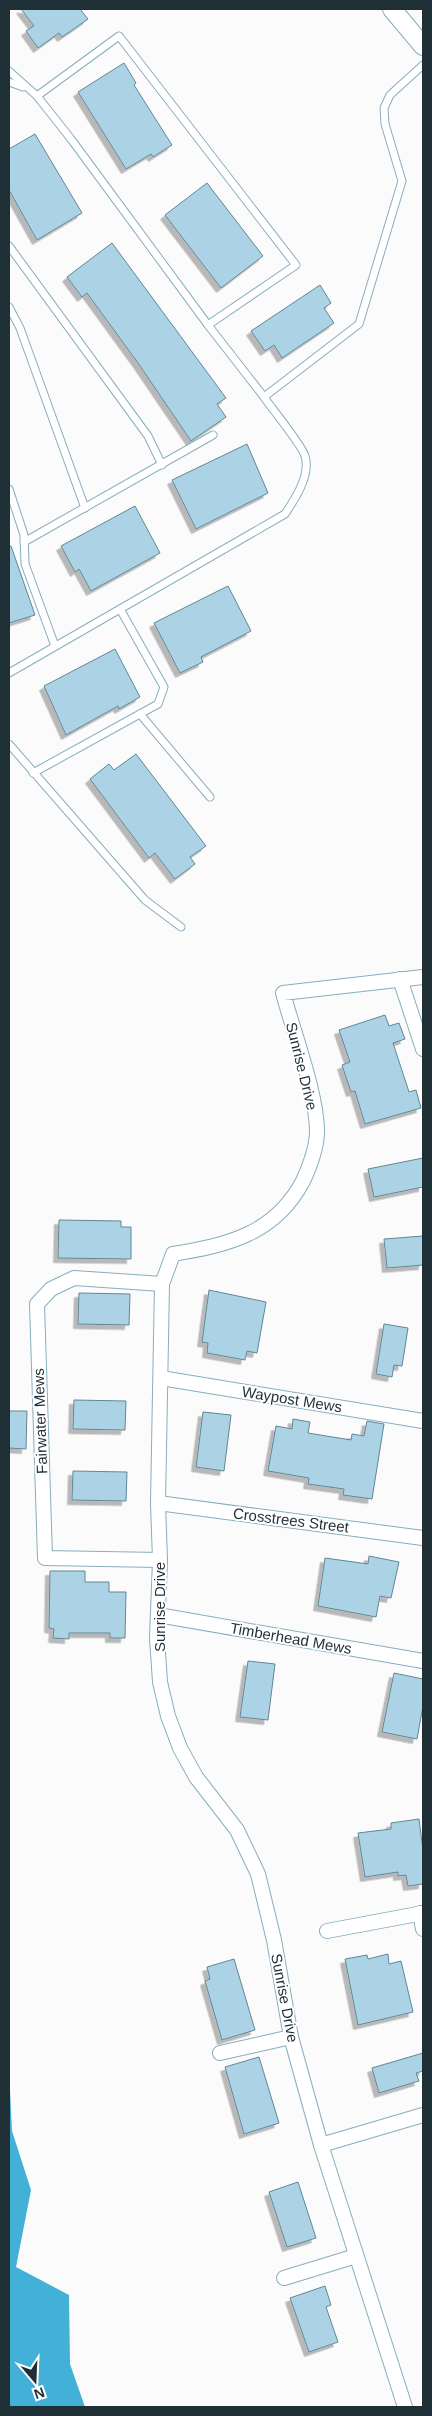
<svg xmlns="http://www.w3.org/2000/svg" width="432" height="2416" font-family="Arial,sans-serif">
	<style>
		.water { fill: #43b0d7 }
		.building { fill: #acd3e5; stroke: #618696; filter: url(#shadow) }
		.lines { fill: none; stroke-linecap: round; stroke-linejoin: round }
		.service-casing { stroke: #87aebe; stroke-width: 9 }
		.minor-casing { stroke: #87aebe; stroke-width: 16 }
		.tertiary-casing { stroke: #87aebe; stroke-width: 20 }
		.service { stroke: #fff; stroke-width: 7 }
		.minor { stroke: #fff; stroke-width: 14 }
		.tertiary { stroke: #fff; stroke-width: 18 }
		.labels { text-anchor: middle; dominant-baseline: central; stroke-width: 4; stroke-linejoin: round; paint-order: stroke }
		.street-label { font-size: 15px; fill: #1f2f36; stroke: #fff }
	</style>
	<defs>
		<filter id="shadow"><feDropShadow dx="-4.5" dy="4.5" stdDeviation="0" flood-color="#0004"/></filter>
	</defs>
	<rect width="100%" height="100%" fill="#fbfbfb"/>
	<path class="water" d="M9 2069 12 2131 31 2190 16 2267 69 2295 70 2364 85 2407H9Z"/>
	<g class="building">
		<path d="M21 9H80L88 19 62 37 59 33 38 48 26 31 34 26Z"/>
		<path d="M124 63 136 83 134 85 172 145 153 157 151 154 126 169 78 92Z"/>
		<path d="M35 134 82 213 37 240 9 190V149Z"/>
		<path d="M207 183 263 256 221 288 165 215Z"/>
		<path d="M112 243 226 398 217 404 226 417 191 441 138 363 87 293 82 297 67 277Z"/>
		<path d="M320 285 331 303 324 308 334 323 282 358 274 345 265 351 251 331Z"/>
		<path d="M247 444 268 493 196 529 172 480Z"/>
		<path d="M135 506 160 553 91 591 79 569 75 572 61 546Z"/>
		<path d="M11 546 35 615 9 623V547Z"/>
		<path d="M228 586 251 631 201 657 203 662 180 673 154 623Z"/>
		<path d="M115 649 140 697 119 709 118 706 66 735 44 686Z"/>
		<path d="M136 754 206 846 190 857 195 864 175 879 155 853 149 858 90 779 109 764 114 770Z"/>
		<path d="M385 1015 389 1026 399 1023 405 1039 393 1043 409 1092 416 1090 421 1108 365 1124 355 1091 351 1092 342 1065 350 1062 339 1030Z"/>
		<path d="M423 1158V1187L374 1197 368 1169Z"/>
		<path d="M59 1220 121 1221V1227H131V1259L58 1258Z"/>
		<path d="M423 1236V1265L387 1268 384 1239Z"/>
		<path d="M209 1290 266 1302 257 1353 247 1351 245 1360 207 1353 208 1343 202 1342Z"/>
		<path d="M79 1293 130 1294 129 1325 78 1324Z"/>
		<path d="M384 1324 408 1328 402 1366 394 1365 392 1377 376 1374Z"/>
		<path d="M74 1400 126 1401 125 1430 73 1429Z"/>
		<path d="M9 1411H27L26 1449 9 1448Z"/>
		<path d="M203 1412 231 1415 224 1471 196 1467Z"/>
		<path d="M293 1419 310 1422 308 1433 351 1440 352 1434 364 1436 367 1421 384 1424 372 1499 343 1495 344 1489 308 1484 309 1478 268 1471 276 1426 292 1429Z"/>
		<path d="M73 1471 127 1472 126 1501 72 1500Z"/>
		<path d="M369 1556 399 1562 391 1598 380 1596 376 1617 318 1606 325 1558 368 1564Z"/>
		<path d="M50 1571H85V1582H109V1592H126L125 1638H110V1633H69V1639L53 1638 54 1629 49 1628Z"/>
		<path d="M248 1661 275 1664 268 1720 240 1717Z"/>
		<path d="M394 1673 423 1679V1706L417 1739 382 1732Z"/>
		<path d="M419 1819 423 1850V1884L408 1886 406 1875 398 1876V1872L365 1877 358 1833 391 1829V1823Z"/>
		<path d="M388 1954 389 1964 401 1961 413 2012 358 2025 345 1959 367 1955 368 1959Z"/>
		<path d="M234 1959 255 2030 222 2040 205 1981 210 1979 207 1967Z"/>
		<path d="M423 2053V2071L416 2073 419 2081 379 2093 372 2068Z"/>
		<path d="M259 2057 279 2123 244 2134 225 2067Z"/>
		<path d="M298 2182 316 2238 287 2247 269 2192Z"/>
		<path d="M325 2286 331 2305 326 2307 338 2342 309 2352 290 2298Z"/>
	</g>
	<g class="lines">
		<g class="service-casing">
			<g id="service">
				<path d="M9 71 37 96 71 139 208 325 264 397 359 324 402 181 385 124 384 108 390 95 423 65"/>
				<path d="M9 82 23 87"/>
				<path d="M37 96 119 36 296 265 208 325"/>
				<path d="M9 246 148 436 162 465"/>
				<path d="M9 307 20 328 85 508"/>
				<path d="M9 489 24 535 25 564 55 646"/>
				<path d="M24 542 213 435"/>
				<path d="M9 673 285 514C295 499 311 475 305 456 302 445 272 409 264 397"/>
				<path d="M140 714 210 797"/>
				<path d="M9 744 145 900 181 927"/>
				<path d="M33 773 158 704 164 687 120 609"/>
			</g>
		</g>
		<g class="minor-casing">
			<g id="minor">
				<path d="M400 979 423 1049"/>
				<path d="M161 1378 423 1421"/>
				<path d="M158 1503 423 1538"/>
				<path d="M160 1560 45 1558 37 1304 51 1289 74 1278 162 1284"/>
				<path d="M158 1615 423 1661"/>
				<path d="M420 1913 423 1929"/>
				<path d="M327 1931 423 1913"/>
				<path d="M220 2053 291 2037"/>
				<path d="M321 2145 423 2115"/>
				<path d="M284 2278 356 2256"/>
				<path d="M405 2407 321 2145 291 2037 274 1940 258 1874 237 1830 196 1777 180 1748 168 1716 160 1682 157 1638 160 1560 158 1503 162 1284 173 1254C228 1245 275 1234 303 1181 310 1166 316 1151 317 1134 318 1096 293 1031 283 993L423 977"/>
			</g>
		</g>
		<g class="tertiary-casing">
			<path id="tertiary" d="M392 9 423 46"/>
		</g>
		<use href="#service" class="service"/>
		<use href="#minor" class="minor"/>
		<use href="#tertiary" class="tertiary"/>
	</g>
	<g class="labels">
		<g class="street-label">
			<text transform="translate(302 1066) rotate(76)">Sunrise Drive</text>
			<text transform="translate(292 1399) rotate(9)">Waypost Mews</text>
			<text transform="translate(40 1421) rotate(-92)">Fairwater Mews</text>
			<text transform="translate(291 1520) rotate(7)">Crosstrees Street</text>
			<text transform="translate(159 1607) rotate(-90)">Sunrise Drive</text>
			<text transform="translate(291 1638) rotate(10)">Timberhead Mews</text>
			<text transform="translate(285 1998) rotate(79)">Sunrise Drive</text>
		</g>
	</g>
	<rect width="432" height="2416" fill="none" stroke="#1f2f36" stroke-width="20"/>
	<g transform="translate(35 2381) rotate(161)" stroke="#ffffff" stroke-width="4" paint-order="stroke">
	<path d="M0-4L9 19L0 12L-9 19Z" fill="#1f2f36"/>
	<text y="-8" font-size="14" font-weight="bold" text-anchor="middle" fill="#1f2f36">N</text>
	</g>
</svg>
